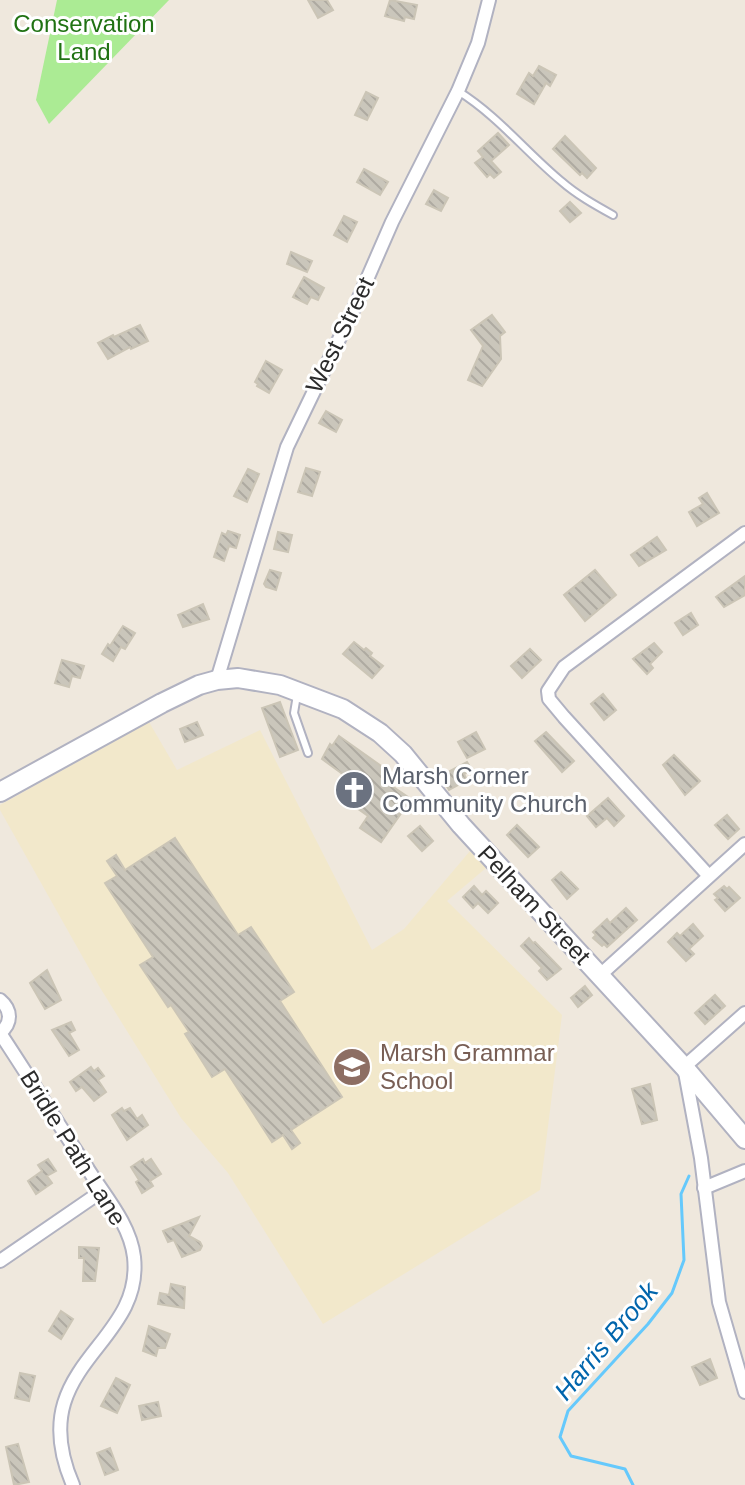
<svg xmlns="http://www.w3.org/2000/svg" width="745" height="1485" viewBox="0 0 745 1485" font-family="Arial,sans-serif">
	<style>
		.education { fill: #f2e8cb }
		.park { fill: #abeb94 }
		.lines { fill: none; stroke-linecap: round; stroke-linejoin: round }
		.stream { stroke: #65c9fc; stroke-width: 3 }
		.building { fill: url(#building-back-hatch); stroke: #cbc5b6; stroke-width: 2 }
		.lane-casing { stroke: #b1b2c1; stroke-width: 10 }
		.street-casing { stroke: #b1b2c1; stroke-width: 16 }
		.secondary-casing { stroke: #b1b2c1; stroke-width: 22 }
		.lane { stroke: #fff; stroke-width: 6 }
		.street { stroke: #fff; stroke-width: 12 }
		.secondary { stroke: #fff; stroke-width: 18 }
		.labels { text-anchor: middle; stroke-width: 6; stroke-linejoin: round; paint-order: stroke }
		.park-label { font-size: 24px; fill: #207213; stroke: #fff }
		.street-label { font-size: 24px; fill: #2c2c2c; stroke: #fff }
		.worship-label { font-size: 24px; fill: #5b616d; stroke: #fff; text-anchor: start }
		.education-label { font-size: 24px; fill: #785e54; stroke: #fff; text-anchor: start }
		.water-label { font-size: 26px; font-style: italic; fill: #0065ac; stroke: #fff }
	</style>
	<defs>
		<pattern id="building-back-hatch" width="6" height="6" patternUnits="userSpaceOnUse" patternTransform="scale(2)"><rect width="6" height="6" fill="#cac6bb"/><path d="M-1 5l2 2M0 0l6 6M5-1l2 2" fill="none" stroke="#aeaaa1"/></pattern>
	</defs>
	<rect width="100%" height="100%" fill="#efe8dd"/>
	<path class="education" d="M149,722L177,770L260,730L372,950L404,929L470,851L486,868L447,901L562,1015L540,1190L323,1324L228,1173L181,1118L99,986L0,810V805Z"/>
	<path class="park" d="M57,0H169L49,124L36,100Z"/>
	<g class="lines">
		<path class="stream" d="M633,1485L625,1469L571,1456L560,1437L568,1411L648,1324L672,1293L684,1260L681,1194L689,1176"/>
	</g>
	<g class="building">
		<path d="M308,0H327L333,10L318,18Z"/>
		<path d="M390,0L417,5L414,19L405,17L404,21L385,16Z"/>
		<path d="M539,66L556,75L550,86L546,83L534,104L517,94L529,73L533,76Z"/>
		<path d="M366,92L378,98L367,120L355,115Z"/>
		<path d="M498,133L509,145L491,161L501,172L494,178L490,174L487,177L475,163L483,157L478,151Z"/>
		<path d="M565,136L596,168L587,178L582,173L580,175L553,149Z"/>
		<path d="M364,169L388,182L380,195L357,182Z"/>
		<path d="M434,190L448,198L441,211L426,204Z"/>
		<path d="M570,202L581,213L570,222L560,211Z"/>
		<path d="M344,216L357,222L347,242L334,235Z"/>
		<path d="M291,252L312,261L307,272L287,264Z"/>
		<path d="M304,277L324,288L318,300L311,297L307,304L293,297Z"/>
		<path d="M492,315L505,332L500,336L501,359L482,386L468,380L483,346L471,330Z"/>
		<path d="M140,325L148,341L131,349L130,347L108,359L98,343L113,335L114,337Z"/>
		<path d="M266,361L282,370L269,393L257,386L258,384L255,382Z"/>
		<path d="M326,411L342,420L336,432L319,423Z"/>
		<path d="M306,468L320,472L312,496L298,492Z"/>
		<path d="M248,469L259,474L247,502L234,496Z"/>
		<path d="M707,493L719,513L697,526L689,512L703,504L699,498Z"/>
		<path d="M228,531L240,535L236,548L229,546L224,561L214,557L222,533L226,535Z"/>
		<path d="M278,532L292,535L288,552L274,549Z"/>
		<path d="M657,537L666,550L639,566L631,555Z"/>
		<path d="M270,570L281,573L276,590L266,587L264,584Z"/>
		<path d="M595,570L616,595L585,621L564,595Z"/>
		<path d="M745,576V595L724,607L716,597Z"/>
		<path d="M203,604L209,619L183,627L178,615Z"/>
		<path d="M691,613L698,625L683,635L675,623Z"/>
		<path d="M123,626L135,633L125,649L121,647L113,661L102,654L108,644L110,646Z"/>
		<path d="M354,642L364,650L366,648L372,653L370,656L383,666L372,678L343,654Z"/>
		<path d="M654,643L662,652L650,664L653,668L647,674L633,659Z"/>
		<path d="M530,649L541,660L522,678L511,666Z"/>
		<path d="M62,660L84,666L80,678L72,676L69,687L55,683Z"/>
		<path d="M603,694L616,710L604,720L591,704Z"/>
		<path d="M280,702L298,750L280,757L262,708Z"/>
		<path d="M197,722L203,735L185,742L180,729Z"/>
		<path d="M476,732L485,749L467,758L458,742Z"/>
		<path d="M546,732L574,761L562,772L535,741Z"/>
		<path d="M339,736L384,768L381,772L389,778L386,782L411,799L381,842L360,828L368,816L337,794L348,778L322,759L330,744L332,746Z"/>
		<path d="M674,755L700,781L685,795L663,765Z"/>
		<path d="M467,762L472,770L464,774L467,780L449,790L442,778L448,776L446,773Z"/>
		<path d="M608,798L624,816L614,826L607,818L596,827L587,816Z"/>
		<path d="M727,815L739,829L728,839L715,825Z"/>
		<path d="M517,825L539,847L528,857L507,835Z"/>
		<path d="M420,826L433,841L422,851L408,836Z"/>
		<path d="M175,838L238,935L251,927L294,992L280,1001L342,1097L291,1130L300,1143L292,1149L283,1135L272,1142L225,1069L212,1077L185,1034L189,1032L171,1005L168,1007L140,965L153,957L105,883L117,876L107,861L116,855L125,870Z"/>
		<path d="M561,872L578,889L567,899L552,880Z"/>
		<path d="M474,886L482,895L486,891L498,903L488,913L478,903L473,908L463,897Z"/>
		<path d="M724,886L727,889L729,887L740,898L725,911L715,900L718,898L714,894Z"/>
		<path d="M626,908L637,920L607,947L604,944L602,946L593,938L596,935L593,932L607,919L610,923Z"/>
		<path d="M693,924L703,936L689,949L694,954L686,961L668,942L677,933L680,936Z"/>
		<path d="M529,938L533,943L535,942L561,969L547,980L539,971L542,968L521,946Z"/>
		<path d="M47,970L61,1000L45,1009L30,983Z"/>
		<path d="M585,986L592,995L578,1007L571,998Z"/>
		<path d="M715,995L725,1006L705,1024L695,1013Z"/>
		<path d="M71,1022L75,1030L69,1033L79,1050L69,1056L52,1030Z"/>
		<path d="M91,1067L94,1071L98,1068L104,1076L98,1080L106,1092L94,1101L82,1087L76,1091L70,1082Z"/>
		<path d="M650,1084L657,1120L642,1124L632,1089Z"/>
		<path d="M122,1108L124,1111L130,1108L137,1119L142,1115L148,1125L127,1140L112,1115Z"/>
		<path d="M48,1159L56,1171L47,1176L52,1183L36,1194L28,1181L42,1171L38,1165Z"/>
		<path d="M143,1159L145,1163L151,1159L161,1174L150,1181L153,1186L142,1193L136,1182L139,1180L131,1167Z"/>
		<path d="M199,1217L189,1236L200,1242L202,1246L200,1250L182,1257L174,1240L168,1242L163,1231Z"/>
		<path d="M79,1247L99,1248L95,1281H83L84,1258H79Z"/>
		<path d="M171,1284L185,1287L184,1308L158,1304L160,1293L169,1295Z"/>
		<path d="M61,1311L73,1319L61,1339L49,1331Z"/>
		<path d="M149,1326L170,1334L165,1348H158L156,1356L143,1351Z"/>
		<path d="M710,1359L717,1378L700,1385L692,1367Z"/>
		<path d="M20,1373L35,1376L29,1401L15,1398Z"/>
		<path d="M116,1378L130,1385L117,1413L101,1406Z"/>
		<path d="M158,1402L161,1416L142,1420L139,1406Z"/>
		<path d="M18,1444L29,1482L14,1485L6,1447Z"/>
		<path d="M110,1448L118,1470L105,1475L97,1453Z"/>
	</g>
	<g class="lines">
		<defs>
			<g id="lane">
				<path d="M458,91C498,116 526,152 561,181C577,195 595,205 613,215"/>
				<path d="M297,695L294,713L308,753"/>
			</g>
			<g id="street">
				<path d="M217,680L287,447L358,300L392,222L458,91L478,43L489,0"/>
				<path d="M708,875L564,717L549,699L548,691L564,667L745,533"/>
				<path d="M599,976L745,844"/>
				<path d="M0,1000C12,1010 12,1023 0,1033"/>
				<path d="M745,1013L684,1067L701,1158L719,1302L745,1392"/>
				<path d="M0,1033C29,1077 57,1122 86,1166C103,1194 130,1223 134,1257C144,1347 21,1365 73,1485"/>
				<path d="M704,1188L745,1171"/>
				<path d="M0,1261L102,1191"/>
			</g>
			<path id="secondary" d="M0,792L162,703L199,685L217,680L238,678L280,685L343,709L380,733L403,754L461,825L684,1067L745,1139"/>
		</defs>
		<use href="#lane" class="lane-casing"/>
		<use href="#street" class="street-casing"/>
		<use href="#secondary" class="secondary-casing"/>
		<use href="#lane" class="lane"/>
		<use href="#street" class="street"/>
		<use href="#secondary" class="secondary"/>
	</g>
	<defs>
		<symbol id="church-disc" viewBox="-11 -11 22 22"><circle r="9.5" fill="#6b7280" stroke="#fff"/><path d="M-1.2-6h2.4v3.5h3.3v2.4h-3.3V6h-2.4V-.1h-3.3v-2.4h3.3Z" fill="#fff"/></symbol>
		<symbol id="school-disc" viewBox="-11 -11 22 22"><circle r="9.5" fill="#8d6e63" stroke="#fff"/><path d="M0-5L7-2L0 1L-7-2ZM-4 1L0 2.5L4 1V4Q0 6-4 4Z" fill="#fff"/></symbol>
	</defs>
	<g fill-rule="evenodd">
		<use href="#church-disc" x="332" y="768" width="44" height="44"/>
		<use href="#school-disc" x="330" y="1045" width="44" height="44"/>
	</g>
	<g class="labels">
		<g class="park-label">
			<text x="84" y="32">Conservation<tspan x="84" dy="28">Land</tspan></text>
		</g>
		<g class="street-label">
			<text transform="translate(340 335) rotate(-64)" y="8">West Street</text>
			<text transform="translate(534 905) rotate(47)" y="8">Pelham Street</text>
			<text transform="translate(73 1148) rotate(58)" y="8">Bridle Path Lane</text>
		</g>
		<g class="worship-label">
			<text x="382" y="784">Marsh Corner<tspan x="382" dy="28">Community Church</tspan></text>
		</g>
		<g class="education-label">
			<text x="380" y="1061">Marsh Grammar<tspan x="380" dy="28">School</tspan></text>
		</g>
		<g class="water-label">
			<text transform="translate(606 1341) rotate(-50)" y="9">Harris Brook</text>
		</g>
	</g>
</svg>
